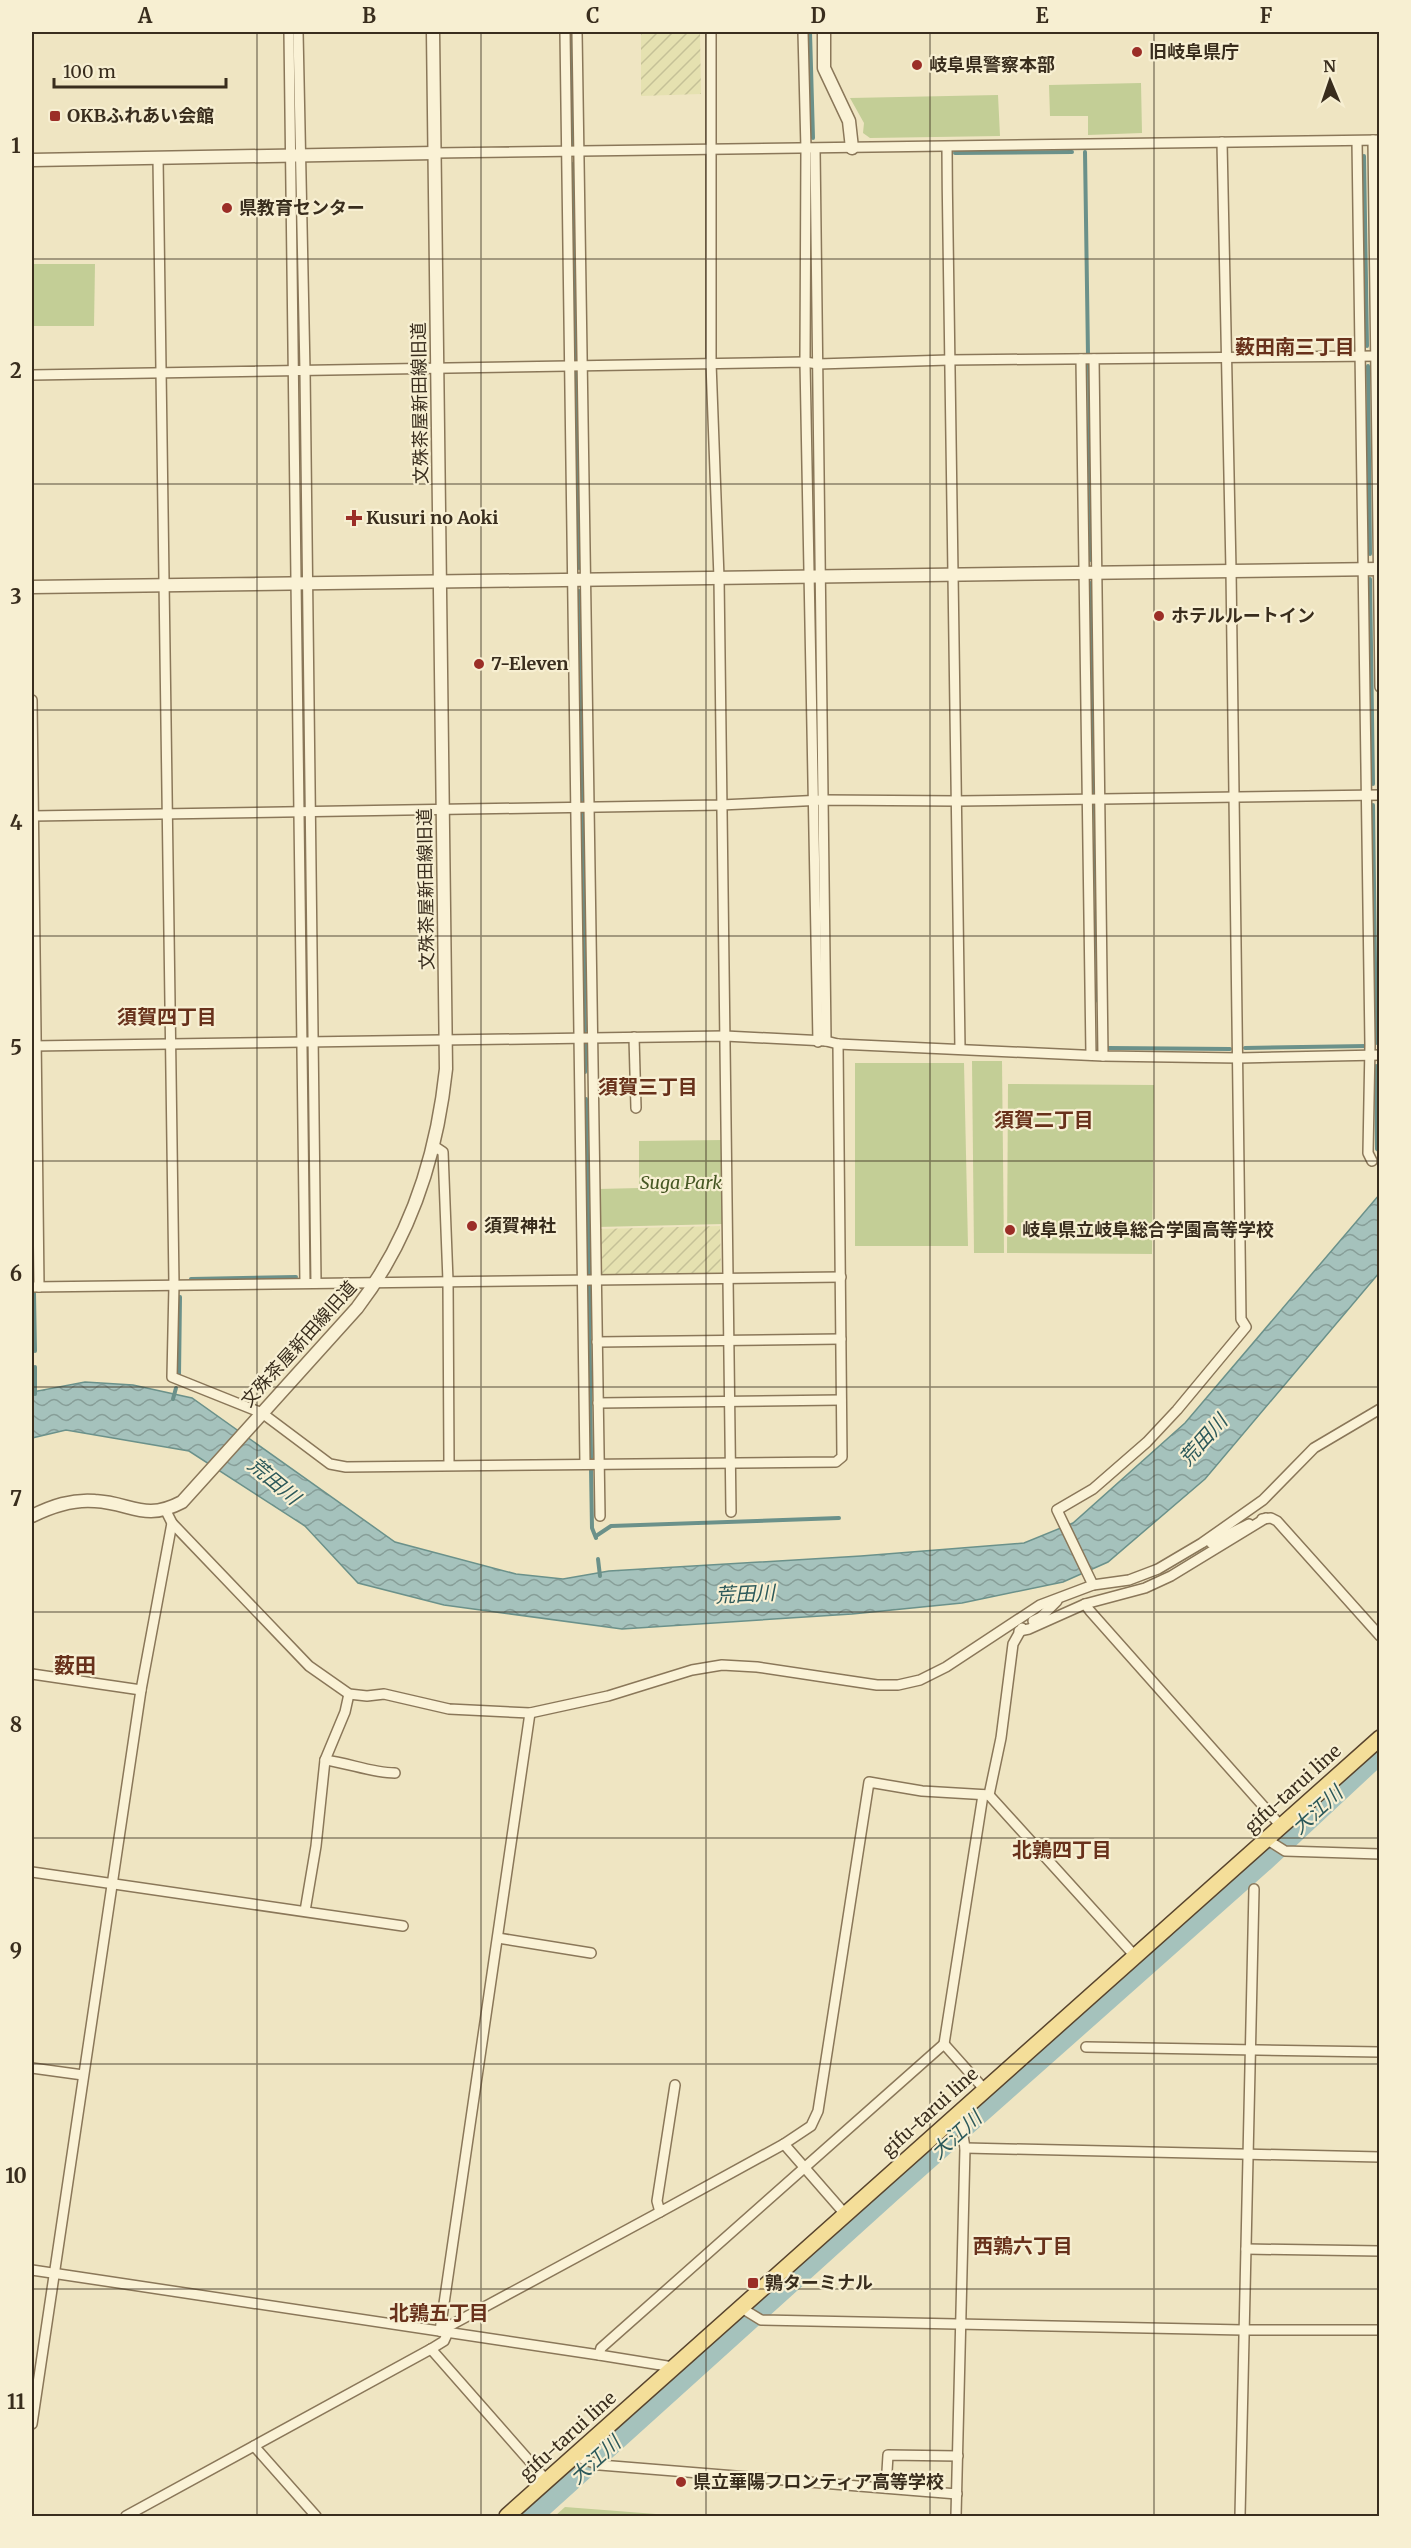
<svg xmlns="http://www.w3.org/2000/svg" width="1411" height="2548" viewBox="0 0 1411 2548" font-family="Merriweather,'Noto Sans JP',serif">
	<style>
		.farmland { fill: url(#farmland-furrows) }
		.green { fill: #c3ce96 }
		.water { fill: url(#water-waves); stroke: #6b918a; stroke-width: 1.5 }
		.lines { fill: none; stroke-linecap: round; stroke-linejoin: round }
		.stream { stroke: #6b918a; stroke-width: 4 }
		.river { stroke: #a5c2bc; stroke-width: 21 }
		.minor-casing { stroke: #8a7759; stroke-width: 12 }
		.tertiary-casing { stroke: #8a7759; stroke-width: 15 }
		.primary-casing { stroke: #58442d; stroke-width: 18 }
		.minor { stroke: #faf2d6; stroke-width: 9 }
		.tertiary { stroke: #faf2d6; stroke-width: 12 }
		.primary { stroke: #f4de99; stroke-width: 15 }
		.grid { fill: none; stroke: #392d1d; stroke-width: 1.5; stroke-opacity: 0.55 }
		.poi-dot { fill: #9b2e27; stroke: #f7efd2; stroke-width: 2 }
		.labels { text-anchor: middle; stroke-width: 4.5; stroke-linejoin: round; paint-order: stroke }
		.poi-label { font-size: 18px; font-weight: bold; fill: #392d1d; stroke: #f7efd2; text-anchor: start }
		.street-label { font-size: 18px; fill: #392d1d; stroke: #f7efd2 }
		.park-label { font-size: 18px; font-style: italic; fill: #465723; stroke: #f7efd2 }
		.neighbourhood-label { font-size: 20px; font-weight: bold; fill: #68311b; stroke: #f7efd2 }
		.water-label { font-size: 20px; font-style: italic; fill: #2c595a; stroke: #f7efd2 }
		.quarter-label { font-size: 21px; font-weight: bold; fill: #68311b; stroke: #f7efd2 }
		.neatline { fill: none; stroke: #392d1d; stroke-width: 2 }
		.grid-label { font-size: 20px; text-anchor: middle; font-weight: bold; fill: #392d1d }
	</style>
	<defs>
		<pattern id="farmland-furrows" width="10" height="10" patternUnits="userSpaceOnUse" patternTransform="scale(1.5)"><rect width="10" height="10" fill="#e5e1b0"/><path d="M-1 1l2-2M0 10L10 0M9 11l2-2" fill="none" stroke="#c5c197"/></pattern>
		<pattern id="water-waves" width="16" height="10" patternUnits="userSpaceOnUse" patternTransform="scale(1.5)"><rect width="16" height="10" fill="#a5c2bc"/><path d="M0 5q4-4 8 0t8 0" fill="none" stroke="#879e98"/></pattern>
	</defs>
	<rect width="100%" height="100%" fill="#efe5c2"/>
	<g class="farmland">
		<path d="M641,32H700L701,94L641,96Z"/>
		<path d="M720,1226L721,1273L600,1276L599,1229Z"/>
	</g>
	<g class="green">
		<path d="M1141,83L1142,133L1088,135V116H1050L1049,85Z"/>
		<path d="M998,95L1000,136L870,138L863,133L864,123L850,98Z"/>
		<path d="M32,264H95L94,326H32Z"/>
		<path d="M972,1061H1002L1004,1253H974Z"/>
		<path d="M855,1063H964L968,1246H855Z"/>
		<path d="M1008,1084L1154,1085L1152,1254L1007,1253Z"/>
		<path d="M724,1140L723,1224L597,1227L598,1189L639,1188V1141Z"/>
		<path d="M565,2507L682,2516H555Z"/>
	</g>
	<path class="water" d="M1379,1195V1273L1205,1479L1108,1562L1063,1582L962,1603L852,1614L622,1629L444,1605L358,1583L305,1526L189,1451L66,1430L32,1438V1392L85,1382L133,1385L192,1398L395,1542L516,1574L563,1579L609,1571L861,1556L1024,1543L1073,1523L1185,1423Z"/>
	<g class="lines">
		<g class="stream">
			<path d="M294,32L295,136"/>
			<path d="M571,32L573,145"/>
			<path d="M810,32L813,138"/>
			<path d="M1085,152L1088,355"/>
			<path d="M955,153L1072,152"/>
			<path d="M1364,156L1367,346"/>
			<path d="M573,164L575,362"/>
			<path d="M295,165L296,257"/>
			<path d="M1089,364L1091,560"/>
			<path d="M1368,366L1370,554"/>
			<path d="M575,372L579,568"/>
			<path d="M1370,579L1373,784"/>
			<path d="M1091,583L1095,794"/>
			<path d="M579,591L582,800"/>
			<path d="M301,595L304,802"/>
			<path d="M1095,804L1098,1001"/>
			<path d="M1373,805L1376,1043"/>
			<path d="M582,810L585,1031"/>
			<path d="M305,823L307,1030"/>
			<path d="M585,1044V1072"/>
			<path d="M1108,1048L1230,1049"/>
			<path d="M1245,1048L1367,1046"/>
			<path d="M307,1053L310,1264"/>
			<path d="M1376,1066L1377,1149L1380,1151"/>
			<path d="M586,1099L589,1274"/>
			<path d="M32,1137L34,1272"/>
			<path d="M191,1279L296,1277"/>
			<path d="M589,1285L591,1458"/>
			<path d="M34,1293L35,1351"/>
			<path d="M179,1375L180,1297"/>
			<path d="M35,1394V1367"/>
			<path d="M173,1399L176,1388"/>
			<path d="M591,1468L592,1528L596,1538"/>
			<path d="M596,1536L611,1526L839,1518"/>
			<path d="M598,1559L600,1576"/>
		</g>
		<path class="river" d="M532,2516L892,2191L1263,1862L1380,1753"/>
		<defs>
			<g id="minor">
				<path d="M289,32L305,1283"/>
				<path d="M298,32L305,371L316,1283"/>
				<path d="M565,32L585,1464"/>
				<path d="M577,32L600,1516"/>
				<path d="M711,32V363L719,578L731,1512"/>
				<path d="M803,32L806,149L805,362L818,1042"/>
				<path d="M1373,140L1380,687"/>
				<path d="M1357,141L1370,1045L1368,1153L1372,1161"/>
				<path d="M947,147C949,448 957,749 960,1049"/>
				<path d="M815,149L826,1041"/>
				<path d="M435,153L1380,140"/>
				<path d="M158,158L174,1285L172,1377L262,1413L330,1464L346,1467L836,1462L842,1457L838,1044"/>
				<path d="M1081,359L1091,1055"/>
				<path d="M1094,359L1103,1056"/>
				<path d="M32,375L805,362L818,364L949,360L1380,356"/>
				<path d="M32,700L39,1287"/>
				<path d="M32,816L721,805L823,800L958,801L1380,795"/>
				<path d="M634,1037L636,1108"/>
				<path d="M32,1046L725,1036L826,1041L838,1044L1103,1056L1239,1058L1380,1055"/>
				<path d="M434,1146L443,1152L448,1281L449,1465"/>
				<path d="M32,1287L841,1277"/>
				<path d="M597,1342L841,1339"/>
				<path d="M598,1403L841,1400"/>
				<path d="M166,1511L172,1523L309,1666L349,1694L367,1696L384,1694L449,1709L530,1713L608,1696L692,1670L722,1665L757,1667L877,1685H898L920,1680L946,1667L1040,1605L1093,1585L1129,1580L1158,1569L1202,1543L1263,1500L1314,1448L1380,1409"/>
				<path d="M1262,1519L1271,1518L1277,1521L1380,1636"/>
				<path d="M1211,1543L1249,1524"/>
				<path d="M1093,1585L1057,1510L1093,1489L1147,1442L1177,1410L1246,1327L1241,1319L1231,570L1222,142"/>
				<path d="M1085,1604L1090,1611L1281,1826"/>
				<path d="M1033,1621L1041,1617L1057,1601"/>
				<path d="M1019,1631L1029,1629L1085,1604L1145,1588L1171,1576L1266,1518"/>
				<path d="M32,1674L141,1690"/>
				<path d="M325,1760C349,1763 372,1773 395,1773"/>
				<path d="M989,1795L1001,1738L1013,1644L1022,1628"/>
				<path d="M989,1795L1134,1955"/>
				<path d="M1266,1839L1285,1851L1380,1854"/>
				<path d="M32,1872L403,1926"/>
				<path d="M305,1911L316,1846L325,1760L345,1712L349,1694"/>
				<path d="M498,1938L591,1953"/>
				<path d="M944,2044L983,1795"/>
				<path d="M1086,2047L1380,2052"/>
				<path d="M32,2068L83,2075"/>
				<path d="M675,2085L657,2201L660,2212L784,2144"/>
				<path d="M956,2116L961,2123L965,2148L956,2516"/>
				<path d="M965,2148L1380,2157"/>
				<path d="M845,2214L784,2144L811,2126L818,2111L869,1782L922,1791L989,1795"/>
				<path d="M1246,2249L1380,2251"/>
				<path d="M32,2270L599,2355L667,2366L672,2369"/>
				<path d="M743,2306L748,2312L761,2320L1243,2330H1380"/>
				<path d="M440,2331L530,1713"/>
				<path d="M440,2331L660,2212"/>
				<path d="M431,2349L547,2481"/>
				<path d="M599,2355L601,2348L944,2044L985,2090"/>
				<path d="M32,2424L141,1690L172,1523"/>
				<path d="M254,2446L316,2516"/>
				<path d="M577,2453L583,2459L600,2465L957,2494"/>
				<path d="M886,2488L888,2455L958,2456"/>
				<path d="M126,2516L431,2349L444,2341L448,2332"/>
				<path d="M1240,2516L1254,1889"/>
			</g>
			<g id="tertiary">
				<path d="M824,32V68L849,121L852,148"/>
				<path d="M32,160L435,153"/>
				<path d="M32,587L1380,569"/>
				<path d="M32,1516C52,1506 72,1499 95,1501C132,1503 144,1522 182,1502L357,1308C410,1239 437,1155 446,1069L433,32"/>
			</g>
			<path id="primary" d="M507,2516L1380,1738"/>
		</defs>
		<use href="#minor" class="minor-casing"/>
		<use href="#tertiary" class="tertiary-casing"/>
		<use href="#primary" class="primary-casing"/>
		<use href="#minor" class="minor"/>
		<use href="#tertiary" class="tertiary"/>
		<use href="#primary" class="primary"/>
	</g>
	<path class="grid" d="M257,32V2516M481,32V2516M706,32V2516M930,32V2516M1154,32V2516M32,259H1380M32,484H1380M32,710H1380M32,936H1380M32,1161H1380M32,1387H1380M32,1612H1380M32,1838H1380M32,2064H1380M32,2289H1380"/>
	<g class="poi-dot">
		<circle cx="1137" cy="52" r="6"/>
		<circle cx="917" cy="65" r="6"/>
		<rect x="49" y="110" width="12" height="12" rx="3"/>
		<circle cx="227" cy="208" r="6"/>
		<path d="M351 509h6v6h6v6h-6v6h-6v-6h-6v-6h6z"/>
		<circle cx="1159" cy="616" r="6"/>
		<circle cx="479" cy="664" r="6"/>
		<circle cx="472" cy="1226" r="6"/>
		<circle cx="1010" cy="1230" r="6"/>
		<rect x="747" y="2277" width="12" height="12" rx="3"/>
		<circle cx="681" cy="2482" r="6"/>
	</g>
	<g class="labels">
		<g class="poi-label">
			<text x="1149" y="58">旧岐阜県庁</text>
			<text x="929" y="71">岐阜県警察本部</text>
			<text x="67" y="122">OKBふれあい会館</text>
			<text x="239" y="214">県教育センター</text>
			<text x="366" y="524">Kusuri no Aoki</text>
			<text x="1171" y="622">ホテルルートイン</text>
			<text x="491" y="670">7-Eleven</text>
			<text x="484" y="1232">須賀神社</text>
			<text x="1022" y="1236">岐阜県立岐阜総合学園高等学校</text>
			<text x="765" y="2289">鶉ターミナル</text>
			<text x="693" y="2488">県立華陽フロンティア高等学校</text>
		</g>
		<g class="street-label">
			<text transform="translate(420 403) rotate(-91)" y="6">文殊茶屋新田線旧道</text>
			<text transform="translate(426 889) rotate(-91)" y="6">文殊茶屋新田線旧道</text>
			<text transform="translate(299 1344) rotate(-48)" y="6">文殊茶屋新田線旧道</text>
			<text transform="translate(1293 1789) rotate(-42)" y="6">gifu-tarui line</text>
			<text transform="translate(930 2112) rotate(-42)" y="6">gifu-tarui line</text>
			<text transform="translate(568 2436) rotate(-42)" y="6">gifu-tarui line</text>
		</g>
		<g class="park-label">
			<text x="681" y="1189">Suga Park</text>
		</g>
		<g class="neighbourhood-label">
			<text x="1295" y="354">薮田南三丁目</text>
			<text x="167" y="1024">須賀四丁目</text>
			<text x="648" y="1094">須賀三丁目</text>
			<text x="1044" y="1127">須賀二丁目</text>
			<text x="1062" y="1857">北鶉四丁目</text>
			<text x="1023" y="2253">西鶉六丁目</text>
			<text x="439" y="2320">北鶉五丁目</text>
		</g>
		<g class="water-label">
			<text transform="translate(1203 1440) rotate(-48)" y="7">荒田川</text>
			<text transform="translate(274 1481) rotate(40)" y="7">荒田川</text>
			<text transform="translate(745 1594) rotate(-3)" y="7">荒田川</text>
			<text transform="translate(1317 1810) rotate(-42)" y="7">大江川</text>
			<text transform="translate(956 2135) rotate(-42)" y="7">大江川</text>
			<text transform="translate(595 2460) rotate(-42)" y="7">大江川</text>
		</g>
		<g class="quarter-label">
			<text x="75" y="1673">薮田</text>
		</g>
	</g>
	<rect width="1411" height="2548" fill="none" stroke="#f7efd2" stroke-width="66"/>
	<g transform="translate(1330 81) rotate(358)" stroke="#f7efd2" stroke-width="4.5" paint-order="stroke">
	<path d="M0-4.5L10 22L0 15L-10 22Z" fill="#392d1d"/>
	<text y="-9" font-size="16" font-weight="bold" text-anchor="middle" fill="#392d1d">N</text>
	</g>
	<path d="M54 78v9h172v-9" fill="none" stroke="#392d1d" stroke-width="3"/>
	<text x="63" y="78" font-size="18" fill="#392d1d" stroke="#f7efd2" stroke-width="4.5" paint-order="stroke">100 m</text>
	<rect x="33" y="33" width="1345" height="2482" class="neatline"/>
	<g class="grid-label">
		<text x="145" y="23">A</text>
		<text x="369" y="23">B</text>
		<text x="593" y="23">C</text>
		<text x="818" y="23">D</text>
		<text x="1042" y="23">E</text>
		<text x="1266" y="23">F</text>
		<text x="16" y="153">1</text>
		<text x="16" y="378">2</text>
		<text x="16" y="604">3</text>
		<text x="16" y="830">4</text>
		<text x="16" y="1055">5</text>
		<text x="16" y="1281">6</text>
		<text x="16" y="1506">7</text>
		<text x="16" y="1732">8</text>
		<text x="16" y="1958">9</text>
		<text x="16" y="2183">10</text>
		<text x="16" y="2409">11</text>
	</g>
</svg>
